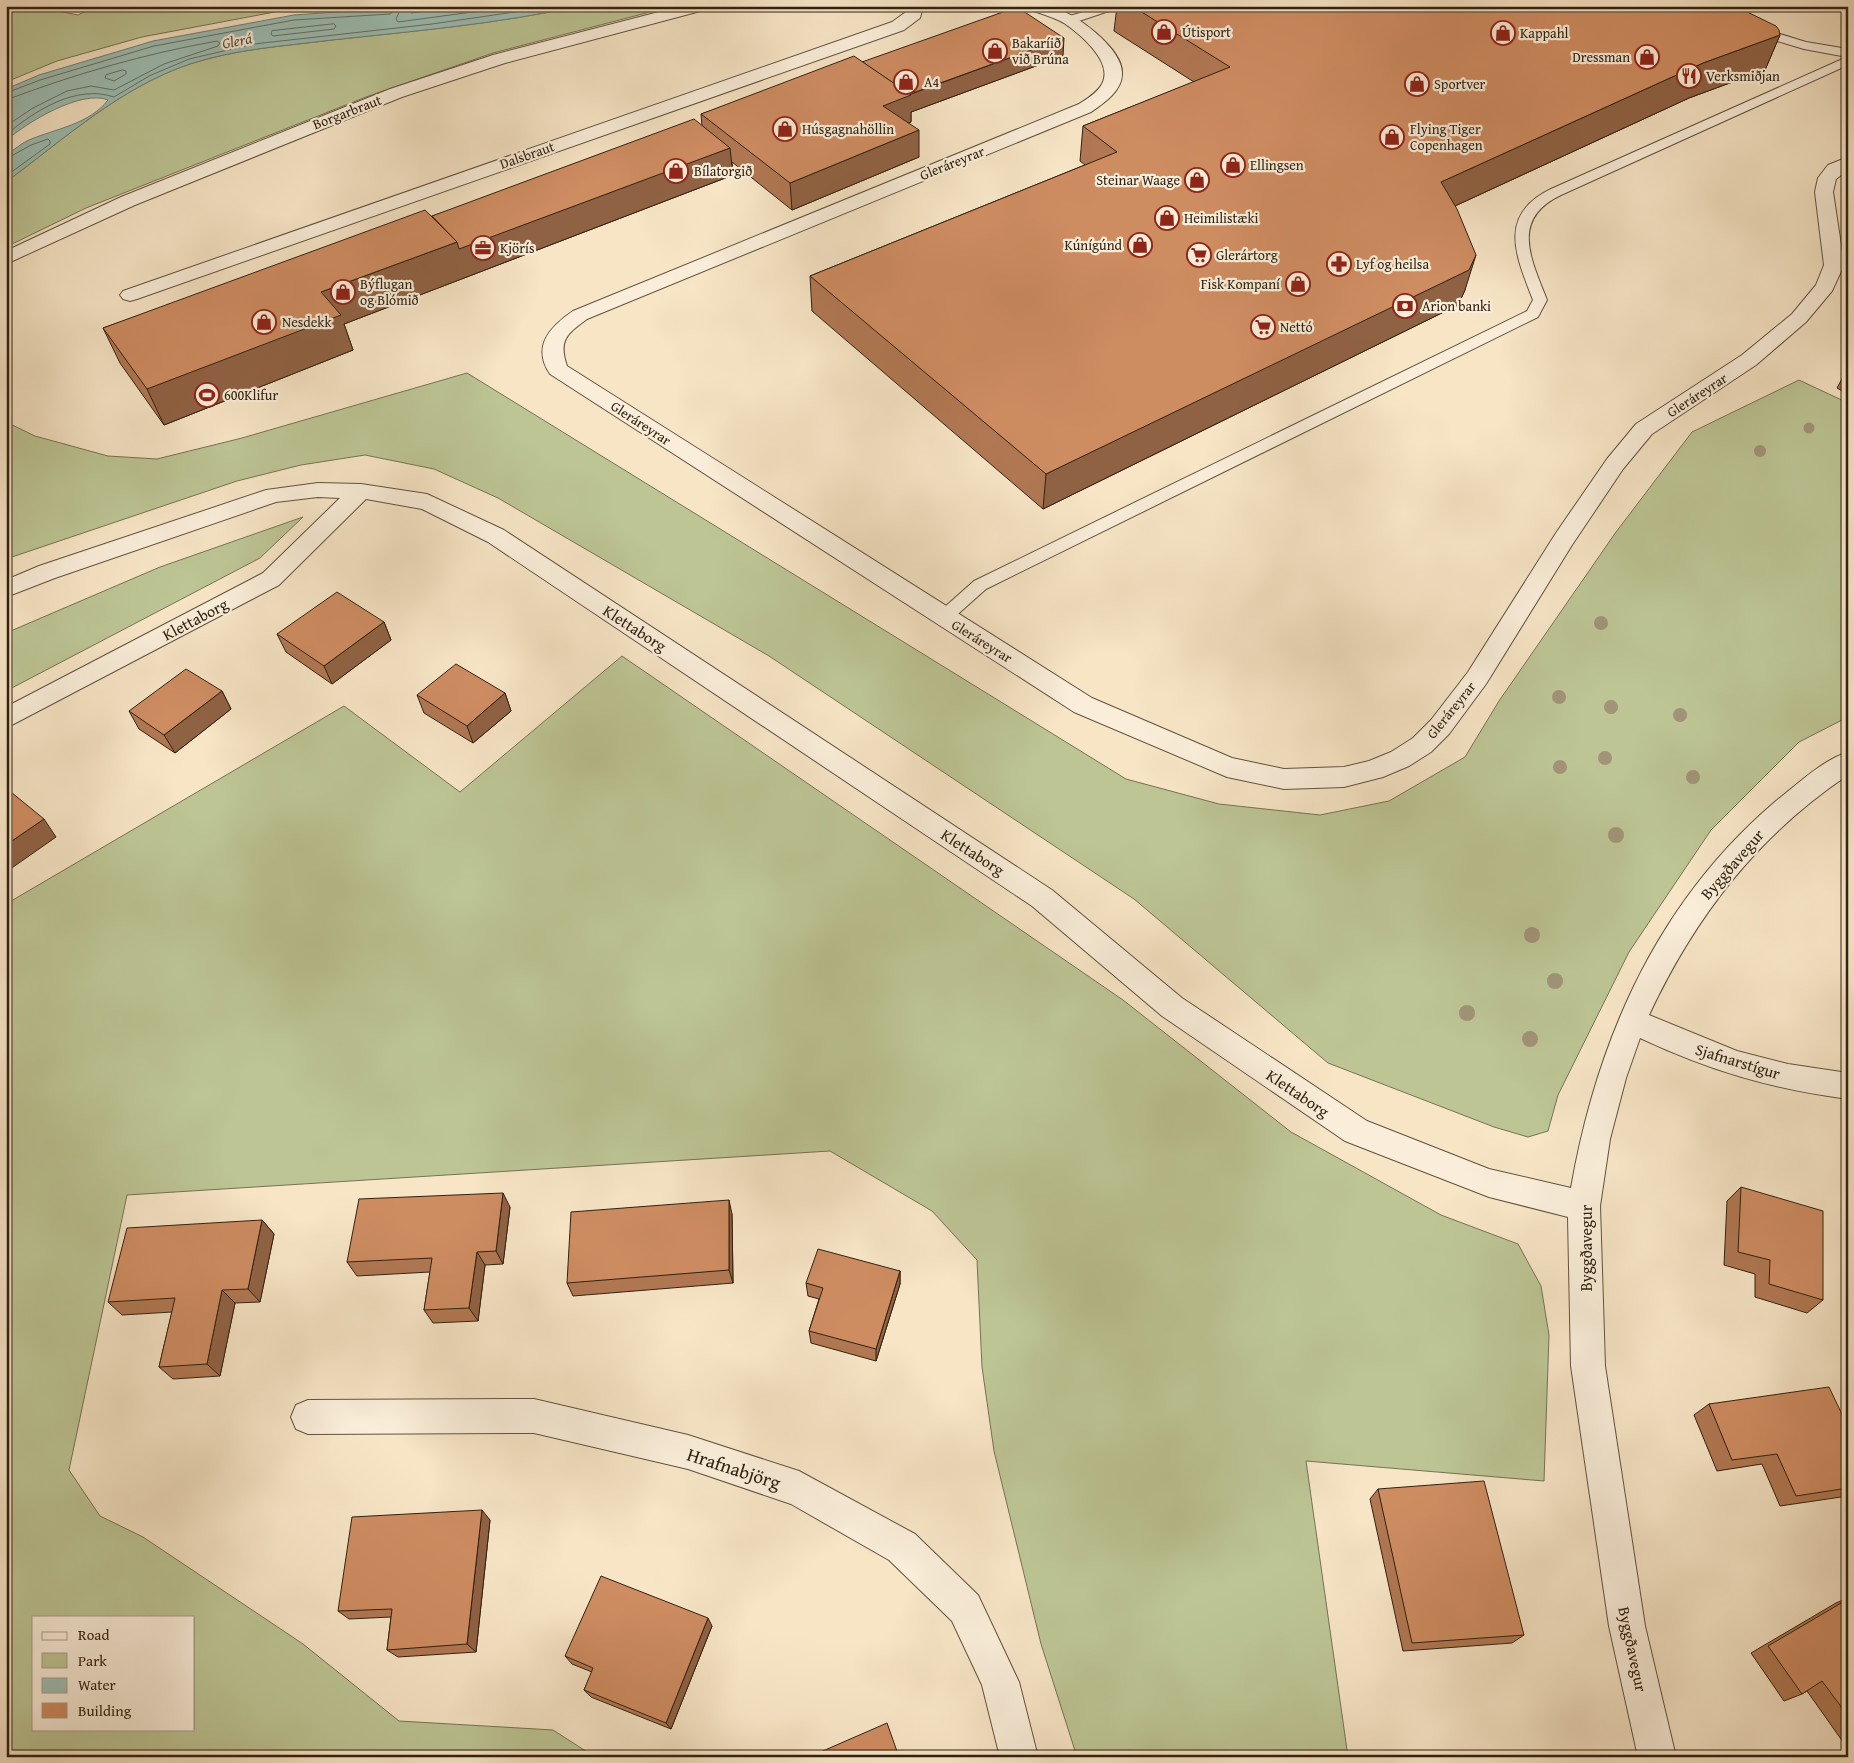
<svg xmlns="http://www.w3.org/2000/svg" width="1854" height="1763" viewBox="0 0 1854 1763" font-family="'Gentium Book Plus',serif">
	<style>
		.green { fill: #bdc595; stroke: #767352; fill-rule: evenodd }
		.water { fill: #9dbfb6; stroke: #718074 }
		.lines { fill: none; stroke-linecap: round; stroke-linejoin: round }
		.shore { stroke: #667063; stroke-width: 1 }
		.service-casing { stroke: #62523e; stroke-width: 2 }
		.minor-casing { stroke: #62523e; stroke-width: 2 }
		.tertiary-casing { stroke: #62523e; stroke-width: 2 }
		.service { fill: #faeeda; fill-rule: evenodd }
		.minor { fill: #faeeda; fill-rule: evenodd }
		.tertiary { fill: #faeeda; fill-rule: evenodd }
		.tree { fill: #a19478 }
		.wall { fill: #b17853; stroke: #302110 }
		.shaded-wall { fill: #906244; stroke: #302110 }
		.building { fill: #ce8c61; stroke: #302110 }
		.labels { text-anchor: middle; stroke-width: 4.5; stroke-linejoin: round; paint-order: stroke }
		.far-poi-label { font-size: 14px; fill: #302110; stroke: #faeeda; text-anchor: start }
		.far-street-label { font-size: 14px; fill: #302110; stroke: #faeeda }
		.far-water-label { font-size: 15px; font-style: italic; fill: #515042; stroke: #faeeda }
		.street-label { font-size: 16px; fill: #302110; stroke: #faeeda }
		.near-street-label { font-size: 19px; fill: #302110; stroke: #faeeda }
	</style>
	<rect width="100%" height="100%" fill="#f7e5c6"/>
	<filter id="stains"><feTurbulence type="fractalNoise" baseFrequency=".004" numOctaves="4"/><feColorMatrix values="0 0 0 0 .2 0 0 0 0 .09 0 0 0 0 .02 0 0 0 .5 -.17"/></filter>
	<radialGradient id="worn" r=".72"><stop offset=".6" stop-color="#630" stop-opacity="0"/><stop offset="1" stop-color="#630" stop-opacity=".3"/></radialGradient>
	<g class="green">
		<path d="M6,6H33L78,15L96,6H419L359,11L296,8L142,37L57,61L6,82Z"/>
		<path d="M579,6H673L493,53L366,97L86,208L6,247V182C64,139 121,87 190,64C235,49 285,46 332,40C414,31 498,24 579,6Z"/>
		<path d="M467,373L1126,779L1219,804L1320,815L1389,801L1465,757L1499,701L1616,532L1692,432L1799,380L1848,403V717L1799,742L1711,830L1629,952L1558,1095L1548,1131L1528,1137L1494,1127L1328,1063L1134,899L769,656L498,498L434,469L365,455L301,465L237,481L6,559V422L35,436L108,456L157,459L242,438Z"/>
		<path d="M303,517L260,558L6,691V633L160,567Z"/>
		<path d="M622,656L1123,1000L1291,1132L1441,1215L1518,1244L1541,1286L1549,1335L1544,1481L1306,1461L1348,1757H1077L1041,1644L994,1451L982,1367L977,1260L932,1211L830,1151L127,1195L69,1470L100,1516L143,1537L303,1644L399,1721L553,1730L595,1757H6V904L344,706L460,792ZM34,1617H194V1729H34Z"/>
	</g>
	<path class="water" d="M419,6H579C498,24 414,31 332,40C285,46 235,49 190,64C121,87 64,139 6,182V154C14,151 21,143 29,140C55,129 90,124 108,100C82,89 25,123 6,141V89L39,75L153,41L294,15Z"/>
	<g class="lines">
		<g class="shore">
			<path d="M402,6L396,19L398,22L517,6"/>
			<path d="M409,6L411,13L462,6"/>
			<path d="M334,24L336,26L334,29L273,36L271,34L272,31Z"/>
			<path d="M123,70L126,71V74L114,81L105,78L106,75Z"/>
			<path d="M6,93L40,80L154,46L294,20L390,14L394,11L395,6"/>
			<path d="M6,100C75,74 144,54 217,41L220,43L218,46L164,64L114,90L91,86L67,91L33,108L6,126"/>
			<path d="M6,135C34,111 76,84 114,97L149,76L189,59L254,44L432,24L556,6"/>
			<path d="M6,159L31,145L48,139L50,141V144L6,176"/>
		</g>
		<defs>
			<g id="service">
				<path d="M1104,6H1124L1070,24L1064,20L1066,17Z"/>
				<path d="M1754,26L1806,42L1848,49V65L1561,195C1510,219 1531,259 1547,300L1538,317L986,589L950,621L944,623L938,621L935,617L938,613L974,581L1527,311L1533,300C1516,256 1497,215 1551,189L1847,57L1804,49L1750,33L1748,30Z"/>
			</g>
			<g id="minor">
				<path d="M907,6H923L920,18L904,30L137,299L130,301L123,299L120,295L123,291L892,22L906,12Z"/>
				<path d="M1025,6C1034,6 1044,5 1052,7C1074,12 1124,49 1122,74C1122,91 1104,103 1091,112L587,319C567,334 558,340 567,366L1092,698L1232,758L1284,769L1344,767L1369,761L1391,752L1413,738L1431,720L1468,672L1556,533L1607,459L1636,424L1742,355L1792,314L1816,285L1824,265L1815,192L1818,178L1828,165L1848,157V170L1836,179L1833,192L1844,265L1832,291L1806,322L1756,365L1652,434L1623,469L1572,545L1486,684L1449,734L1431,752L1409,766L1383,777L1344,787L1284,789L1227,777L1074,712L550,374C531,346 551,326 573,311L1079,104C1087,99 1097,93 1102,84C1114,62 1080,34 1064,23C1053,17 1039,13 1027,9Z"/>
				<path d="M318,483L361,484L427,494L504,530L1052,890L1182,998L1367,1121L1489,1169L1571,1188C1597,1039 1658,901 1776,801C1798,784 1821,761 1848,752V775C1757,836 1695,917 1649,1015L1737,1051L1788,1064L1848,1073V1099C1771,1089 1711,1071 1640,1038L1626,1078L1610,1139L1600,1206L1605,1366L1645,1626L1676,1757H1638L1609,1626L1571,1366L1568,1217L1489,1197L1345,1141L1162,1016L1032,906L488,542L422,509L366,499L279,585L6,728V707L263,573L340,498L318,497L276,502L55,578L6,597V580L39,566L266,490Z"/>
				<path d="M534,1399L688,1435L799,1471L915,1534L978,1595L1019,1682L1038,1757H1000L982,1685L952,1621L889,1560L791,1504L688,1469L534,1433L308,1434L296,1429L291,1417L296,1405L308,1400Z"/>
			</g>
			<path id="tertiary" d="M682,6H710L708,9L505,63L402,97L135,205L6,264V251L121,197L390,89L493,55Z"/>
		</defs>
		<use href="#service" class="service-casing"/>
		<use href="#minor" class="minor-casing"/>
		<use href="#tertiary" class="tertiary-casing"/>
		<use href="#service" class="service"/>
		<use href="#minor" class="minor"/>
		<use href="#tertiary" class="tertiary"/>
	</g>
	<g class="tree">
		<circle cx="1809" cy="428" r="5.5"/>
		<circle cx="1760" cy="451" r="6"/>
		<circle cx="1601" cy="623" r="7"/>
		<circle cx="1559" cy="697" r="7"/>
		<circle cx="1611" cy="707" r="7"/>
		<circle cx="1680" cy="715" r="7"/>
		<circle cx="1605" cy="758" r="7"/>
		<circle cx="1560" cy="767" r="7"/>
		<circle cx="1693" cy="777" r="7"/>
		<circle cx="1616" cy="835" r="8"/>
		<circle cx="1532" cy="935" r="8"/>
		<circle cx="1555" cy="981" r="8"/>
		<circle cx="1467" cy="1013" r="8"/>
		<circle cx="1530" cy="1039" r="8"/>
	</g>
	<g class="wall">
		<path d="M1117,6H1735L1780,35L1765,70L1689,98L1455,206L1465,290L1458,305L1043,509L812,311L810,276L1085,165L1080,161L1083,126L1194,82L1114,31Z"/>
		<path d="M1063,56L911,112V122L908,123L919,157L792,210L732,162L733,175L344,324L353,350L164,425L120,363L103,328L432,216L702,126L701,114L862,62Z"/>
		<path d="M1848,363V394L1837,388L1844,375L1842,374Z"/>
		<path d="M384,622L391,640L332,684L286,652L277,634Z"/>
		<path d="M222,691L231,709L175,753L139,729L129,711Z"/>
		<path d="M505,693L511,711L473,743L424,713L417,695Z"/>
		<path d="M1741,1187L1823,1300L1807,1313L1755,1297V1274L1724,1265L1727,1201Z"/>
		<path d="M510,1207L503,1264L485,1265L478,1321L433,1323L424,1310L430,1272L357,1276L347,1262Z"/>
		<path d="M732,1214L733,1283L573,1296L567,1283Z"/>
		<path d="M262,1220L274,1234L260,1302L235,1303L220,1376L173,1379L159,1367L172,1312L122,1315L108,1302Z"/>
		<path d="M900,1271V1284L876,1361L811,1343L809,1331L819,1299L808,1296L806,1283Z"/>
		<path d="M1709,1404L1848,1427V1496L1780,1506L1762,1464L1717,1471L1694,1415Z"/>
		<path d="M1378,1489L1524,1635L1512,1643L1403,1651L1370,1499Z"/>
		<path d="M490,1520L476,1652L398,1657L387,1650L391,1617L349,1619L338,1611Z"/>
		<path d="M1848,1598V1749L1807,1691L1802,1694L1784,1701L1751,1653L1836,1603Z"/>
		<path d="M712,1626L671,1729L591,1697L584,1690L592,1672L572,1664L565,1656Z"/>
	</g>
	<g class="shaded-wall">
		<path d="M1780,35L1765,70L1689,98L1431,217L1441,182L1703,63Z"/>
		<path d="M1064,38L1063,56L911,112V122L884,133L883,106L900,98Z"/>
		<path d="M919,130V157L792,210L790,183Z"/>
		<path d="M730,148L733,175L344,324L353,350L164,425L147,389L321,292L457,242Z"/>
		<path d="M1476,255L1465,290L1458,305L1043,509L1046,474Z"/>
		<path d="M384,622L391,640L332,684L324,666Z"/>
		<path d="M222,691L231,709L175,753L164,735Z"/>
		<path d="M505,693L511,711L473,743L467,726Z"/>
		<path d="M44,819L56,837L6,872V845Z"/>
		<path d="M503,1193L510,1207L503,1264L496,1251Z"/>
		<path d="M729,1200L732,1214L733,1283L729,1270Z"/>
		<path d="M262,1220L274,1234L260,1302L248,1289Z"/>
		<path d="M477,1252L485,1265L478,1321L469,1308Z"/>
		<path d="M900,1271V1284L876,1361V1349Z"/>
		<path d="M222,1290L235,1303L220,1376L207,1364Z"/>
		<path d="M482,1510L490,1520L476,1652L467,1644Z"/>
		<path d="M708,1618L712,1626L671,1729L666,1723Z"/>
	</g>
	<g class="building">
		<path d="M1132,6H1735L1776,26L1779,30L1780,35L1703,63L1441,182L1457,209L1476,255L1469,270L1046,474L810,276L1117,152L1083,126L1230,67Z"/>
		<path d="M1017,7L1064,38L910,94L862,62Z"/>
		<path d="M854,56L911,95L883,106L919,130L790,183L701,114Z"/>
		<path d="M694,119L730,148L459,249L457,242L432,216Z"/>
		<path d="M425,210L457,242L321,292L341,315L147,389L103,328Z"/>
		<path d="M337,592L384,622L324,666L277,634Z"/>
		<path d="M456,664L505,693L467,726L417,695Z"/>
		<path d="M186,669L222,691L164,735L129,711Z"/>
		<path d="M6,788L44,819L6,845Z"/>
		<path d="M1741,1187L1823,1211V1300L1769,1284L1770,1260L1738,1252Z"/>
		<path d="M503,1193L496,1251L477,1252L469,1308L424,1310L432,1258L347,1262L359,1199Z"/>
		<path d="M729,1200V1270L567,1283L571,1212Z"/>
		<path d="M262,1220L248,1289L222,1290L207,1364L159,1367L175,1298L108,1302L127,1228Z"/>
		<path d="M818,1249L900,1271L876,1349L809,1331L823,1288L806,1283Z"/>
		<path d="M1829,1387L1848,1427V1488L1796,1496L1777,1454L1732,1460L1709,1404Z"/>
		<path d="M1484,1481L1524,1635L1412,1643L1378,1489Z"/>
		<path d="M482,1510L467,1644L387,1650L392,1609L338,1611L352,1517Z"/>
		<path d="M601,1576L708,1618L666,1723L584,1690L593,1668L565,1656Z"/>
		<path d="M1848,1599V1716L1822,1681L1802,1694L1768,1646Z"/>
		<path d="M887,1723L899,1757H809Z"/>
	</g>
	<defs>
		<symbol id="shop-ring" viewBox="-11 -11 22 22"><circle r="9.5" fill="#faeeda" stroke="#8f2418" stroke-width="1.5"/><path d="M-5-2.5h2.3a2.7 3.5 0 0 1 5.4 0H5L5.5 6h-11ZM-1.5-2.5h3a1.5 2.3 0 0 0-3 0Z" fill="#8f2418"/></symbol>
		<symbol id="restaurant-ring" viewBox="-11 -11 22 22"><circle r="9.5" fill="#faeeda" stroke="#8f2418" stroke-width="1.5"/><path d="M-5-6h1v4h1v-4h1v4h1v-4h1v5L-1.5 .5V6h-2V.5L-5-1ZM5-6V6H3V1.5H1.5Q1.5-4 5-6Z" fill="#8f2418"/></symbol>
		<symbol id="office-ring" viewBox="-11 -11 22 22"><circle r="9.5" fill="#faeeda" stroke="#8f2418" stroke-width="1.5"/><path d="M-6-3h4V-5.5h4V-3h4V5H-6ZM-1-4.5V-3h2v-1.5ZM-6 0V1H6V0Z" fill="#8f2418"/></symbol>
		<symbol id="supermarket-ring" viewBox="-11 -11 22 22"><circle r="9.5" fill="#faeeda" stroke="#8f2418" stroke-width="1.5"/><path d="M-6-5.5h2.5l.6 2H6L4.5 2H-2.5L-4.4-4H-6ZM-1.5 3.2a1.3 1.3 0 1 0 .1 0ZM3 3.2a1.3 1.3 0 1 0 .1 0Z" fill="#8f2418"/></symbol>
		<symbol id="pharmacy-ring" viewBox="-11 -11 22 22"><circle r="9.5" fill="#faeeda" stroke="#8f2418" stroke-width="1.5"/><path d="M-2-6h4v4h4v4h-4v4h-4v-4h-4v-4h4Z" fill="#8f2418"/></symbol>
		<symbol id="bank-ring" viewBox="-11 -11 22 22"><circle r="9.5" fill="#faeeda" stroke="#8f2418" stroke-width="1.5"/><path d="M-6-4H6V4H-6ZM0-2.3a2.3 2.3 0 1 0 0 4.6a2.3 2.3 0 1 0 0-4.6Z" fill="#8f2418"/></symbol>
		<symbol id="stadium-ring" viewBox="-11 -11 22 22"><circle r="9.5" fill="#faeeda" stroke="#8f2418" stroke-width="1.5"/><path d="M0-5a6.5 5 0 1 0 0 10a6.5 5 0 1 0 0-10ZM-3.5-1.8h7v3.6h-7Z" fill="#8f2418"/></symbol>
	</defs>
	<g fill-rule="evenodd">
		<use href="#shop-ring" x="1150" y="18" width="28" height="28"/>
		<use href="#shop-ring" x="1489" y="19" width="28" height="28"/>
		<use href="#shop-ring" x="981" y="37" width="28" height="28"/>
		<use href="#shop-ring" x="1633" y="43" width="28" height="28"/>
		<use href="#restaurant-ring" x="1675" y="62" width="28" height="28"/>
		<use href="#shop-ring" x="892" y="68" width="28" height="28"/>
		<use href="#shop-ring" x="1403" y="70" width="28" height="28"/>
		<use href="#shop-ring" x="771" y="115" width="28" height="28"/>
		<use href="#shop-ring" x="1378" y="123" width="28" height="28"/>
		<use href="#shop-ring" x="1219" y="151" width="28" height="28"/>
		<use href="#shop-ring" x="662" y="157" width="28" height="28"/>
		<use href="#shop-ring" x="1183" y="166" width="28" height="28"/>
		<use href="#shop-ring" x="1153" y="204" width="28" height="28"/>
		<use href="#shop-ring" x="1126" y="231" width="28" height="28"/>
		<use href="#office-ring" x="469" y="234" width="28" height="28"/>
		<use href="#supermarket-ring" x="1185" y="241" width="28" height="28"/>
		<use href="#pharmacy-ring" x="1325" y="250" width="28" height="28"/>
		<use href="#shop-ring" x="1284" y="270" width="28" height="28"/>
		<use href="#shop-ring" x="329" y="278" width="28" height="28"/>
		<use href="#bank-ring" x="1391" y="292" width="28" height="28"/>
		<use href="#shop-ring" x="250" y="308" width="28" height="28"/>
		<use href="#supermarket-ring" x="1249" y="313" width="28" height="28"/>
		<use href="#stadium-ring" x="193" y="381" width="28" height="28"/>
	</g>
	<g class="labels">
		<g class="far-poi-label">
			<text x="1182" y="37">Útisport</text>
			<text x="1520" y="38">Kappahl</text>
			<text x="1012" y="48">Bakaríið<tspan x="1012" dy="16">við Brúna</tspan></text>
			<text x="1630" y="62" text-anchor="end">Dressman</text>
			<text x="1706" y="81">Verksmiðjan</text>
			<text x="924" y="87">A4</text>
			<text x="1434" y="89">Sportver</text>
			<text x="802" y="134">Húsgagnahöllin</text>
			<text x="1410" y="134">Flying Tiger<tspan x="1410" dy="16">Copenhagen</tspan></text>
			<text x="1250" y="170">Ellingsen</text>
			<text x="694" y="176">Bílatorgið</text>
			<text x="1180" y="185" text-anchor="end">Steinar Waage</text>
			<text x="1184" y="223">Heimilistæki</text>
			<text x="1122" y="250" text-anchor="end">Kúnígúnd</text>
			<text x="500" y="253">Kjörís</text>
			<text x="1216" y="260">Glerártorg</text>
			<text x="1356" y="269">Lyf og heilsa</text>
			<text x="360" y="289">Býflugan<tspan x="360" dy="16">og Blómið</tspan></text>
			<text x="1280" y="289" text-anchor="end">Fisk Kompaní</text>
			<text x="1422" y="311">Arion banki</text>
			<text x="282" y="327">Nesdekk</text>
			<text x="1280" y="332">Nettó</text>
			<text x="224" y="400">600Klifur</text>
		</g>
		<g class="far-street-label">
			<text transform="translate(347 112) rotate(-21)" y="5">Borgarbraut</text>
			<text transform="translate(527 155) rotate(-19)" y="5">Dalsbraut</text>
			<text transform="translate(952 163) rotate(-22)" y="5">Gleráreyrar</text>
			<text transform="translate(1697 395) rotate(-33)" y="5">Gleráreyrar</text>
			<text transform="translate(641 423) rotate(33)" y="5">Gleráreyrar</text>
			<text transform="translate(982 641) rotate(32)" y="5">Gleráreyrar</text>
			<text transform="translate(1451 710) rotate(-51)" y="5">Gleráreyrar</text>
		</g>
		<g class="far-water-label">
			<text transform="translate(237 41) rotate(-11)" y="5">Glerá</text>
		</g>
		<g class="street-label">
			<text transform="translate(195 619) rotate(-28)" y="6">Klettaborg</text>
			<text transform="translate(635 628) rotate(33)" y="6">Klettaborg</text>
			<text transform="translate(973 852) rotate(33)" y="6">Klettaborg</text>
			<text transform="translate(1732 864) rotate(-49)" y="6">Byggðavegur</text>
			<text transform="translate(1738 1061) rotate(17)" y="6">Sjafnarstígur</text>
			<text transform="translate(1298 1093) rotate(34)" y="6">Klettaborg</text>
			<text transform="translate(1586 1248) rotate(-90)" y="6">Byggðavegur</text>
			<text transform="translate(1633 1649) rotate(78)" y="6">Byggðavegur</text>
		</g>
		<g class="near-street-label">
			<text transform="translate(734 1468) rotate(18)" y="7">Hrafnabjörg</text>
		</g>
	</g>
	<rect width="1854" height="1763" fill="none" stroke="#f7e5c6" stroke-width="25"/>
	<rect x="8" y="8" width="1839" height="1748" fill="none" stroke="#302110" stroke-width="2.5"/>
	<rect x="12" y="12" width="1829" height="1738" fill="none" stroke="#302110"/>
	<rect x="32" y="1616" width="162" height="115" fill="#faeeda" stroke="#a99c89"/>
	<rect x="42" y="1632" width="25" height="8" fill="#faeeda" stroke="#a99c89"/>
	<text x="78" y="1640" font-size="15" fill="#302110">Road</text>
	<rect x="42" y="1653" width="25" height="15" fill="#bdc595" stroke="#a99c89"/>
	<text x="78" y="1666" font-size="15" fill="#302110">Park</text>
	<rect x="42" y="1678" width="25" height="15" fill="#9dbfb6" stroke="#a99c89"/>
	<text x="78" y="1690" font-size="15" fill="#302110">Water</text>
	<rect x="42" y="1703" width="25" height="15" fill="#ce8c61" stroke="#a99c89"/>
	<text x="78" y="1716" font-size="15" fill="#302110">Building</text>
	<rect width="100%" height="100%" filter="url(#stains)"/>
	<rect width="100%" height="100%" fill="url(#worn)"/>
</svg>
